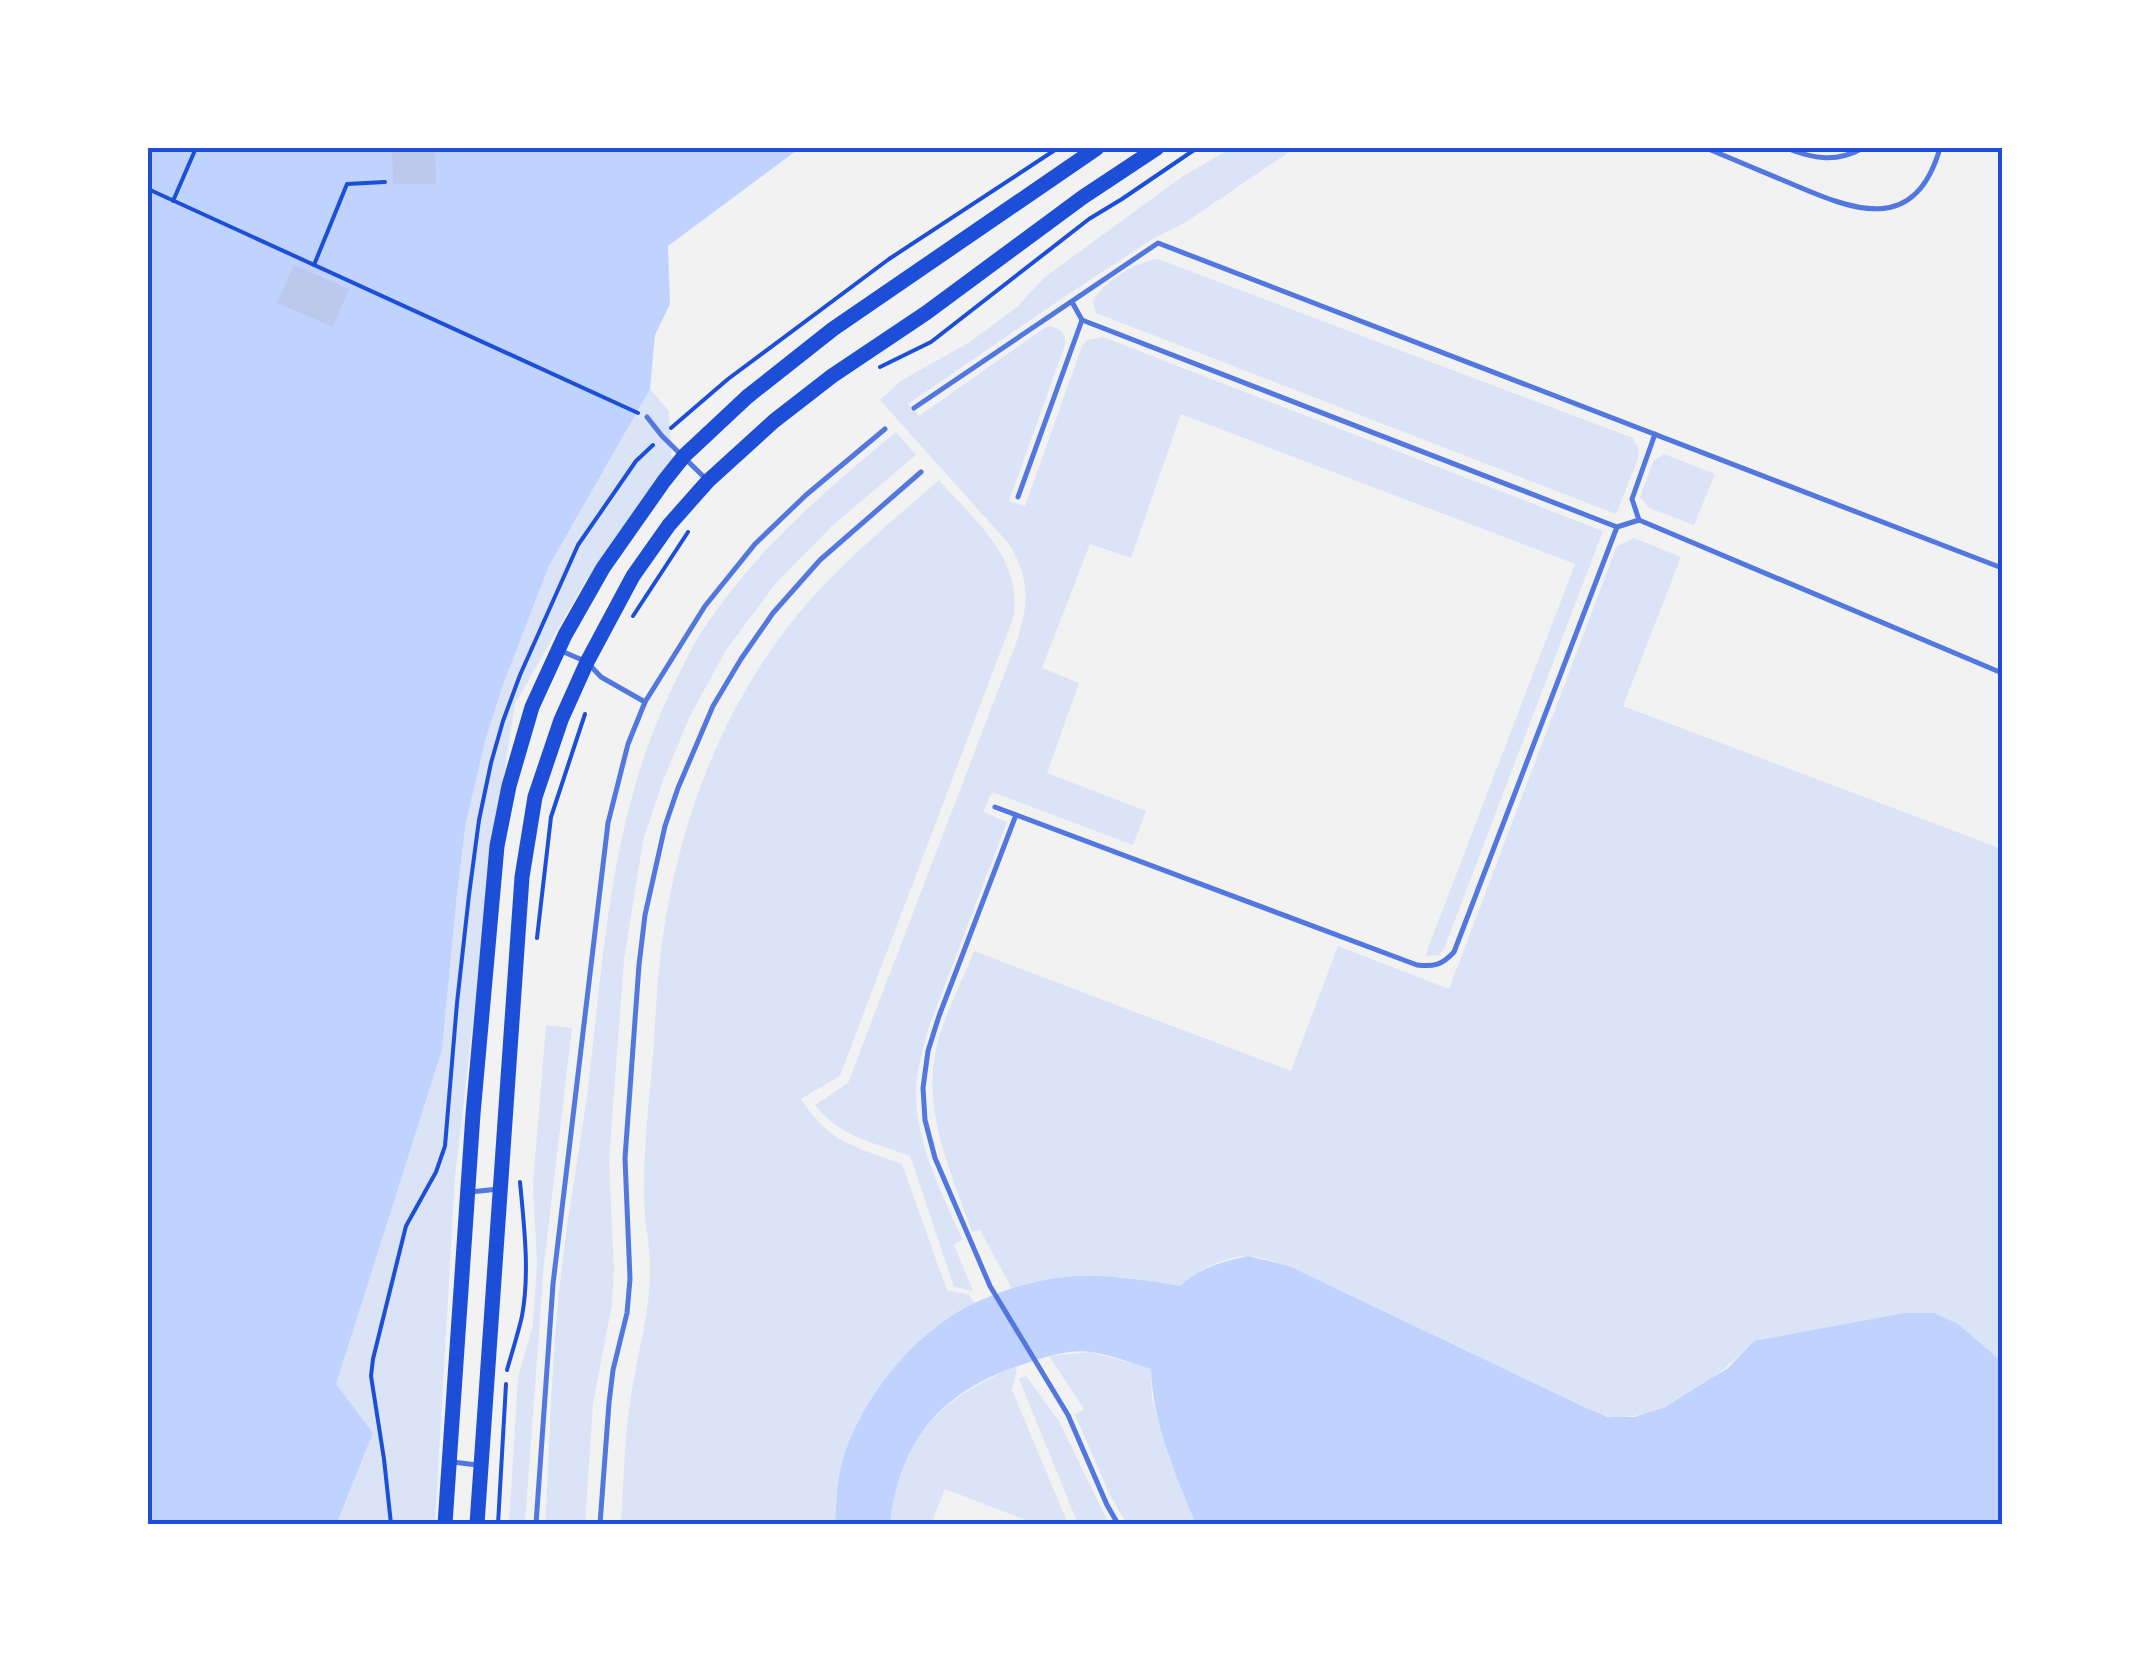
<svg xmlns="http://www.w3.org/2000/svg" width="2150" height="1672" viewBox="0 0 2150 1672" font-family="'Alegreya Sans',sans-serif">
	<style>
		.green { fill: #dbe4f7 }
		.water { fill: #bfd3fe }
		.building { fill: #bdc9ec }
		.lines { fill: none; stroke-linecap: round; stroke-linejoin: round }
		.path { stroke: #1d4ed8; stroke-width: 4 }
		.service { stroke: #5277de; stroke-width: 5 }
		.primary { stroke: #1d4ed8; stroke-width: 15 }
		.neatline { fill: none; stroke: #1d4ed8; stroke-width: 4 }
	</style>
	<rect width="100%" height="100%" fill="#f2f2f2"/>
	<g class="green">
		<path d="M1232,148H1295L1186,222L1154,238L1067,295L908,404L919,416L1043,329L1050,326C1061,329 1066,333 1065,345L1009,501L1025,506L1082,346L1087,340L1103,337L1603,531L1444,949L1439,955L1425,956L1575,564L1181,414L1131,558L1090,544L1042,668L1079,683L1047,773L1146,811L1133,845L992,792L983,812L1007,822L927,1032C922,1053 916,1074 916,1095C917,1146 942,1193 962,1239L954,1245L973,1291L954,1287L910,1156C875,1143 838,1136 815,1105L848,1083L1015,646C1029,607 1031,580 1009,544L880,400L902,380L970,342L1017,307L1045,277L1183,176Z"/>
		<path d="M1158,259L1633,438L1639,451L1638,459L1616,514L1096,313L1093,302C1100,283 1137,261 1158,259Z"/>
		<path d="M650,389L669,411L672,463L637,508L583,585L515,704L495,831L455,1177L435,1524H348L338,1520L373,1433L335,1384L442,1050L457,894L466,822L486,738L503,685L549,566Z"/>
		<path d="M896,432L916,455L832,526L776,583L726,650L689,718L663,781L643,841L624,960L609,1161L614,1269L612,1304L593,1404L585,1524H545C550,1444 551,1363 560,1283C567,1216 580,1149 589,1081C605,941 612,807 677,678C685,663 692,646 702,631C756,550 822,493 896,432Z"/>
		<path d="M1664,454L1715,474L1694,525L1649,508L1640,497L1654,460Z"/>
		<path d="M939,480C976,522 1021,556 1014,616L840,1076L801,1099C829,1143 856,1147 902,1164L947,1290L969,1295L975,1304L951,1317L925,1337L882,1385L836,1496L835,1524H621C624,1482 624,1438 631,1396C637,1355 649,1317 650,1276C651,1251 645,1225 644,1200C643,1147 650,1094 654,1041C656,1011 657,980 661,950C678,817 728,687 821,588C858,549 899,515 939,480Z"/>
		<path d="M1634,538L1681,557L1623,706L2002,849V1362L1994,1356L1754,1341C1720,1376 1665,1420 1613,1417C1603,1416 1593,1411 1584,1407L1289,1266C1277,1263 1261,1256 1248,1256C1227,1255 1195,1272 1180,1286L1122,1277H1065L1012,1289L980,1230L972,1232C951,1172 921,1110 937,1045C945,1013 962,982 974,951L1291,1071L1338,946L1449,989L1617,546Z"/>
		<path d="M546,1025L572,1028L544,1264L525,1524H509L518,1377L533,1325L537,1263L533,1184Z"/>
		<path d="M1090,1352L1151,1368L1152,1399L1168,1455L1196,1524H1127L1111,1497L1075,1415L1084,1409L1049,1356Z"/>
		<path d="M1015,1367L1017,1370L1012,1390L1068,1524H1036L945,1489L931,1524H890C900,1439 938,1399 1015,1367Z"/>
		<path d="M1026,1376L1059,1421L1109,1524H1078L1019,1379Z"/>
	</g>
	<g class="water">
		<path d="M148,148H800L668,246L670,304L655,335L650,389L549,566L503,685L486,738L466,822L457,894L442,1050L336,1384L373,1433L338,1520L348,1524H148Z"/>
		<path d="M1248,1256L1289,1266L1584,1407L1608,1417H1634L1665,1407L1728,1368L1754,1341L1905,1313H1934L1958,1324L2002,1362V1524H1196C1175,1473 1153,1425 1151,1369C1132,1363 1111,1355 1091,1352C1069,1349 1045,1357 1024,1364C942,1390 900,1439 890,1524H835C836,1502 837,1478 844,1456C861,1403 903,1348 950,1317C982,1296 1027,1281 1065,1277C1104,1273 1142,1280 1180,1286C1199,1268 1222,1262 1248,1256Z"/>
	</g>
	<g class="building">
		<path d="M392,148H435L436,184H393Z"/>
		<path d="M294,265L349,289L333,327L277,303Z"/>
	</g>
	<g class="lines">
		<g class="path">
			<path d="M148,189L638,413"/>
			<path d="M173,201L196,148"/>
			<path d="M314,265L347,184L385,182"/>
			<path d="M880,367L931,342L1089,219L1122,199L1197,148"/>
			<path d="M671,428L728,379L889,259L1058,148"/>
			<path d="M633,616L688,532"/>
			<path d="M537,938L551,817L585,714"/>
			<path d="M507,1370C512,1352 518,1334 522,1316C530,1273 524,1225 520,1182"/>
			<path d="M391,1524L384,1459L371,1376L373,1359L406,1226L436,1172L445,1146L457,1003L469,895L479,820L491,763L503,721L520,675L578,545L636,461L653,445"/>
			<path d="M498,1524L506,1384"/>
		</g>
		<g class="service">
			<path d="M1706,148C1735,160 1763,172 1792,184C1855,211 1915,235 1940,148"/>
			<path d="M1786,148C1814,159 1836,163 1863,148"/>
			<path d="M914,408L1158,243L2002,568"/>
			<path d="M647,417L662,436L706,479"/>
			<path d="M1018,497L1082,320"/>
			<path d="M1639,520L2002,673"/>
			<path d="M1617,527L1639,520L1632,499L1655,434"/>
			<path d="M559,650L587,662L601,677L645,702"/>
			<path d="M995,807L1417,965C1434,967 1442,965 1454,952L1617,527L1082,320L1072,302"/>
			<path d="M1016,815L939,1016L928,1051L923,1088L925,1120L935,1158L990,1286L1068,1415L1107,1505L1118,1524"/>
			<path d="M470,1192L499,1189"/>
			<path d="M453,1462L477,1465"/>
			<path d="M536,1524L553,1284L608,823L628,744L645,702L705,606L755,544L806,495L885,429"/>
			<path d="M600,1524L609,1403L613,1370L627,1313L630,1279L625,1158L639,965L645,915L665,826L678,788L713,706L741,659L773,613L820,560L921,472"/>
		</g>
		<g class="primary">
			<path d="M445,1524L473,1114L497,846L509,786L532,707L565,635L603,568L664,481L684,456L747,397L833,329L1097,148"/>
			<path d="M477,1524L522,877L535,797L561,720L587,662L633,576L669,525L708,481L774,421L832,376L926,313L1083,197L1157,148"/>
		</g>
	</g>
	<rect width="2150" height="1672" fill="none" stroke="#ffffff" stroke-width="300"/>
	<rect x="150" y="150" width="1850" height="1372" class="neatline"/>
</svg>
